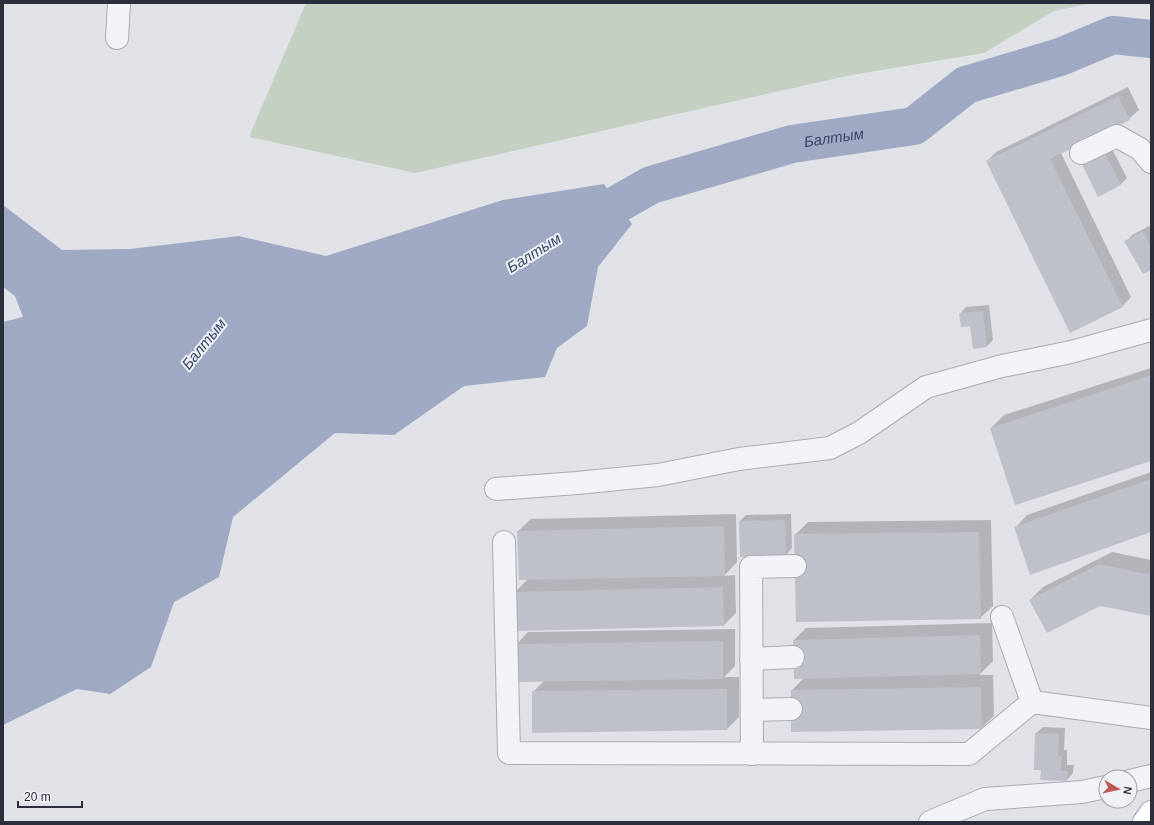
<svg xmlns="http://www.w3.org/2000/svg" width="1154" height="825" viewBox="0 0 1154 825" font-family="Helvetica,sans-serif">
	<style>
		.green { fill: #c3d0c2 }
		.water { fill: #9fa9c3 }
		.shadow { fill: #0003 }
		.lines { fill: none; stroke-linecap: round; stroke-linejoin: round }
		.river { stroke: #9fa9c3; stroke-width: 38 }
		.building { fill: #bec0ca }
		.minor-casing { stroke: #aaacb4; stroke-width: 24 }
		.major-casing { stroke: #a1a4b2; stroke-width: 24 }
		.minor { stroke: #f2f3f6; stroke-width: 22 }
		.major { stroke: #fff; stroke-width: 22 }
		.labels { text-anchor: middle; stroke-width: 4; stroke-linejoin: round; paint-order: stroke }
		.water-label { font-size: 15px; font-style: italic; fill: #3a466c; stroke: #eff1f5 }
	</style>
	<rect width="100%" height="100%" fill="#e0e2e7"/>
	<path class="green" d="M306,3H1093L1054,11L984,53L851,75L415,173L249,137Z"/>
	<path class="water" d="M604,184L632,224L598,267L587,326L557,348L545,377L464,386L394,435L335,433L233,517L219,577L174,602L151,667L110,694L77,689L3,725V322L23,317L15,296L3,287V205L62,250L130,249L239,236L326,256L503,200Z"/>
	<g class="shadow">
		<path d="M1128,87L1139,110L1129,119L1061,153L1131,297L1122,307L987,161L996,152Z"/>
		<path d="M1110,145L1127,178L1121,184L1099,196L1082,163Z"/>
		<path d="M1149,226L1151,229V269L1126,242L1132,235Z"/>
		<path d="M989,305L993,340L987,346L971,325L960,314L966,307Z"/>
		<path d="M1151,368V460L991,428L1004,415Z"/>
		<path d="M1151,472V531L1015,528L1027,515Z"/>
		<path d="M736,514L737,562L724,576L735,575L736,613L724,625L515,592L528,579L518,531L531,519Z"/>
		<path d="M791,514L792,548L786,555L740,521L746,515Z"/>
		<path d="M991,520L993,606L980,618L795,535L808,522Z"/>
		<path d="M1112,552L1151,560V615L1100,605L1030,600L1043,587Z"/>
		<path d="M992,623L993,661L979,675H993L994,716L981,728L792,690L804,678L794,640L806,628Z"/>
		<path d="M735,629V666L724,677H739V717L727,729L533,692L544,681L516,645L528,632Z"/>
		<path d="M1043,727L1065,728L1064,750H1067V765H1074L1073,773L1067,780L1042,769L1036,733Z"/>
	</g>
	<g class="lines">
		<path class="river" id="s1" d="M572,230L651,185L792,144L914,126L966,85L1060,57L1113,35L1151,39"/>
	</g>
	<g class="building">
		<path d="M1118,96L1130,120L1050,159L1123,307L1070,333L986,161Z"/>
		<path d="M1104,151L1121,185L1098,197L1081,162Z"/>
		<path d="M1143,231L1151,247V270L1143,274L1124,241Z"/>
		<path d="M983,311L987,347L973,349L970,326L961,327L959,313Z"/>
		<path d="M1151,375V461L1015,505L990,428Z"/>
		<path d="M1151,479V532L1030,575L1014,527Z"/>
		<path d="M785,520L786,556L740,557L739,521Z"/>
		<path d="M724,526L725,576L519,580L517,531Z"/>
		<path d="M979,532L981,619L796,622L794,534Z"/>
		<path d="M1099,564L1151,575V616L1100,606L1047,633L1029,600Z"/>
		<path d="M723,587L724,626L514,631V592Z"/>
		<path d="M980,635L981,674L794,679L793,640Z"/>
		<path d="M723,641V679L515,682V644Z"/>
		<path d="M981,687L982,729L791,732V690Z"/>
		<path d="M727,689V730L532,733V691Z"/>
		<path d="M1035,733L1059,734L1058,756H1062L1061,771H1068L1067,781L1040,780L1041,770H1034Z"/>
	</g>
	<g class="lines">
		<defs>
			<g id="minor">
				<path d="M117,38L119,3"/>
				<path d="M1081,153L1117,136L1140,149L1151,162"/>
				<path d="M496,489L577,483L658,475L739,459L830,448L859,433L926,387L1002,366L1071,352L1151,330"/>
				<path d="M504,542L509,753L969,754L1032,702"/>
				<path d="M1002,617L1032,702L1151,718"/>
				<path d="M751,659L793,657"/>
				<path d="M752,710L791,709"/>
				<path d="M752,754L751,567L795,566"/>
				<path d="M1130,781L1151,776"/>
				<path d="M930,822L985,799L1082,792L1106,787"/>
			</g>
			<path id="major" d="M1144,822L1151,812"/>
		</defs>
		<use href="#minor" class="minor-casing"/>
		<use href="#major" class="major-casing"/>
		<use href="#minor" class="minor"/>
		<use href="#major" class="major"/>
	</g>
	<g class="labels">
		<g class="water-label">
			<text dy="5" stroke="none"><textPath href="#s1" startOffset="280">Балтым</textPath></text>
			<text transform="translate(534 253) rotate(-32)" y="5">Балтым</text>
			<text transform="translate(204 344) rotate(-51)" y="5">Балтым</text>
		</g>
	</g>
	<rect width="1154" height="825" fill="none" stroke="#2b2e3d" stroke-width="8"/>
	<g transform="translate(1118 789) rotate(99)"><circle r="19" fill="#eff1f5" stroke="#a1a3ab"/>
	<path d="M0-3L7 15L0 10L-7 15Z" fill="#be5953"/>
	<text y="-6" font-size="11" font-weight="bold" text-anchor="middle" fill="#2b2e3d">N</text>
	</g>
	<path d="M18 801v6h64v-6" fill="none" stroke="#2b2e3d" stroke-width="2"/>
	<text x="24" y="801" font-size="12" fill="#2b2e3d" stroke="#eff1f5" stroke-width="3" paint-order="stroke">20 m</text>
</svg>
